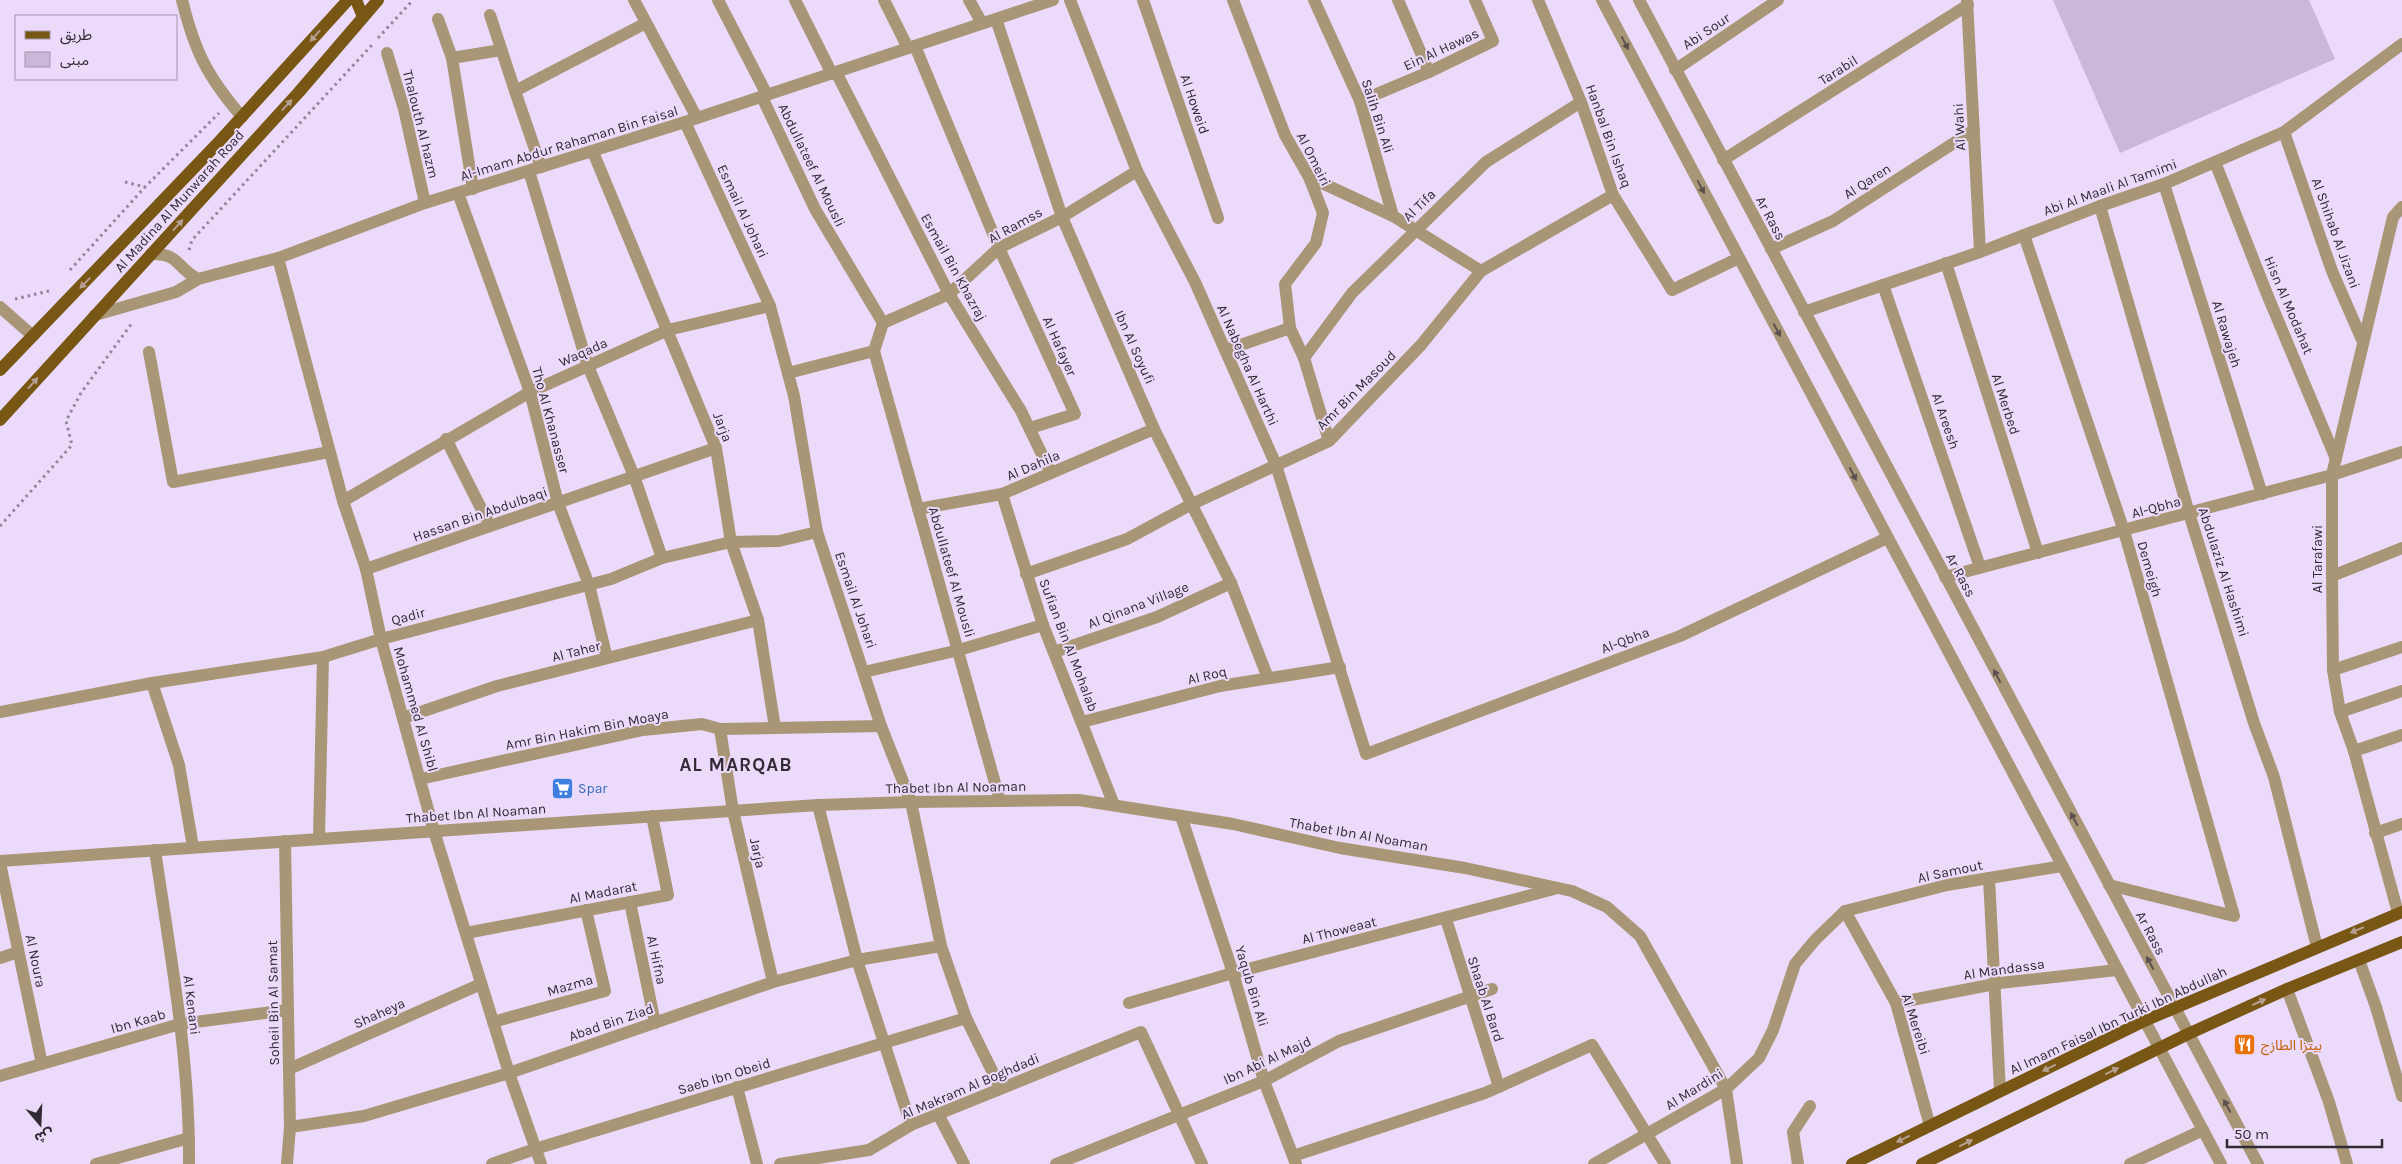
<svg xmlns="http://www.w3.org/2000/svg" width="2402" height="1164" viewBox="0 0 2402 1164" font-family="Karla,'Noto Sans Arabic',sans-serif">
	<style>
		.building { fill: #c9b8d7 }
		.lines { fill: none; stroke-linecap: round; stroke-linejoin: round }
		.path { stroke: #91859a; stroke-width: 3; stroke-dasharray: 2.5 4; stroke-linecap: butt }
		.minor { stroke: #a99677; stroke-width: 12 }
		.major { stroke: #785613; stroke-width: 12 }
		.oneway { fill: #b79f92 }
		.oneway2 { fill: #5b504d }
		.labels { text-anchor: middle; stroke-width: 4; stroke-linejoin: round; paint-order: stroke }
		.street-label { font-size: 14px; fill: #312b36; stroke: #ebdaf9 }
		.shop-label { font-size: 14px; fill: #366cbe; stroke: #ebdaf9; text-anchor: start }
		.food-label { font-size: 14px; fill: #c56008; stroke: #ebdaf9; text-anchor: start }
		.district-label { font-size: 19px; font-weight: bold; letter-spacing: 1px; fill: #312b36; stroke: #ebdaf9 }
	</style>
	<rect width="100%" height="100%" fill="#ebdaf9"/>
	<path class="building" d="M2053,0H2309L2335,59L2120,153Z"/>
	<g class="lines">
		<g class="path">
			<path d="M378,38L413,0"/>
			<path d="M125,182L145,187L219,113"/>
			<path d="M189,250L192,240L372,45"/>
			<path d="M70,270L145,187"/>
			<path d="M15,299L53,290"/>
			<path d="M0,526L72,445L66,421L81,393L132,323"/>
		</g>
		<g class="minor">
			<path d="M182,0C195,52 207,76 242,117"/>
			<path d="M634,0L697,118"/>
			<path d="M718,0L767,95"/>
			<path d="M795,0L832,74"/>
			<path d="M884,0L908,48"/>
			<path d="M969,0L982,23"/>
			<path d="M1070,0L1137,171L1195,282L1276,465L1366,754L1680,636L1887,538"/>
			<path d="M1143,0L1218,218"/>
			<path d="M1233,0L1285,135L1309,177L1323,213L1316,243L1285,284L1290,328L1304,358L1329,441"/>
			<path d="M1314,0L1360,101L1393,216"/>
			<path d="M1398,0L1429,72"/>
			<path d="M1538,0L1581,102L1613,195L1672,290L1739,258"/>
			<path d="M1602,0L2221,1164"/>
			<path d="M1639,0L2258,1164"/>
			<path d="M1967,0L1980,252"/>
			<path d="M490,15L515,91"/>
			<path d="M438,19L452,58L473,189"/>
			<path d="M996,19L1062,217L1154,429L1231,583L1268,678"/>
			<path d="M915,46L999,248L1075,414L1030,428"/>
			<path d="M387,53L404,109L425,203"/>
			<path d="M452,58L501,50"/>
			<path d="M1675,70L1778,0"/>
			<path d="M836,72L949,294L1021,411L1051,473"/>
			<path d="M762,97L815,209L883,323"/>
			<path d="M1360,101L1429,72L1493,41L1475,0"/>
			<path d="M685,122L770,306L794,396L817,532L881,726L911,802L941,946L966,1018L1000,1087"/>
			<path d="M2284,132L2332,271L2363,342"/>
			<path d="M593,152L716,448L731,542L758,620L775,728"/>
			<path d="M1723,160L1968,5"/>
			<path d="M2215,162L2267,294L2336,459"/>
			<path d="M541,167L515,91L646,23"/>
			<path d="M529,171L588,366L634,476L662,558"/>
			<path d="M1309,177L1393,216L1481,271"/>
			<path d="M2164,184L2262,494"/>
			<path d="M458,193L530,392L558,503L589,585L607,658"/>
			<path d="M2100,206L2189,513L2254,723L2274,777L2317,947"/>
			<path d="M2024,235L2124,531L2234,916L2109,885"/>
			<path d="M1771,249L1833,221L1974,130"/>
			<path d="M151,254C180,253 176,268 198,279"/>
			<path d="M278,258L343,501L366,569L381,639L434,831L509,1073L541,1164"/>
			<path d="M1946,263L2038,553"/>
			<path d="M1883,285L1980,567"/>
			<path d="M0,307L33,336"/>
			<path d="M1804,312L1980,252L2100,206L2164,184L2284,132L2402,44"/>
			<path d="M95,315L176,292L198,279L278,258L425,203L685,122L1053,0"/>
			<path d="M1226,350L1290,328"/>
			<path d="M874,351L1000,801"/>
			<path d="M149,352L173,482L329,452"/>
			<path d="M1304,358L1352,293L1486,162L1581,102"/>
			<path d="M788,373L874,351L883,323L949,294L999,248L1062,217L1137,171"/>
			<path d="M446,439L490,526"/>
			<path d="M1002,494L1043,625L1114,805"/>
			<path d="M343,501L530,392L668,330L770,306"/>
			<path d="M918,509L1002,494L1154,429"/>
			<path d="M366,569L716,448"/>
			<path d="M1026,574L1127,539L1192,504L1329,441L1421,345L1481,271L1613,195"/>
			<path d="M2332,576L2402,548"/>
			<path d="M1945,577L2332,475L2402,452"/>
			<path d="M1054,652L1157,617L1231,583"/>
			<path d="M2333,670L2402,647"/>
			<path d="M864,672L959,650L1043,625"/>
			<path d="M152,683L179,765L193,847"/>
			<path d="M0,712L152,683L323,657L381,639L611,579L662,558L731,542L779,541L817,532"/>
			<path d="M2340,712L2402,691"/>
			<path d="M403,718L497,686L758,620"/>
			<path d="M1082,722L1220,686L1340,667"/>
			<path d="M720,729L733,811L773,982"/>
			<path d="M2354,751L2402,735"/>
			<path d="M420,779L643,730L702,724L720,729L881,726"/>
			<path d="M818,805L857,960L911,1125"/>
			<path d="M1181,816L1233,973L1264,1081L1296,1164"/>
			<path d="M2375,833L2402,824"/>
			<path d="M319,838L323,657"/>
			<path d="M285,841L290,1127L287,1164"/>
			<path d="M155,850C170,954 190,1059 189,1164"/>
			<path d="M0,861L818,805L911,802L1079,800L1233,824L1340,848L1465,868L1558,888L1572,891L1607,907L1640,936L1726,1089L1737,1164"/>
			<path d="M0,863L42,1064"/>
			<path d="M1989,878L2000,1091"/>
			<path d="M630,902L655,1023"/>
			<path d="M1845,911L1896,1003L1930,1126"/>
			<path d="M2398,913L2354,751L2340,712L2333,670L2332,576V475L2393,217L2402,207"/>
			<path d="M1446,919L1499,1087"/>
			<path d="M466,933L668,895L652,816"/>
			<path d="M0,958L18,952"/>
			<path d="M2359,960L2376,1007L2402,1096"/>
			<path d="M2287,989L2329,1102L2347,1164"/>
			<path d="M1129,1003L1233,973L1554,889"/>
			<path d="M1896,1003L2000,983L2117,970"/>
			<path d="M493,1022L605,991L586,910"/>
			<path d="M289,1069L481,984"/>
			<path d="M0,1076L180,1024L288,1010"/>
			<path d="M737,1087L757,1164"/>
			<path d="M938,1114L964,1164"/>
			<path d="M290,1127L364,1116L509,1073L773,982L857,960L941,946"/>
			<path d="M1293,1156L1485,1093L1592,1045L1665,1164"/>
			<path d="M96,1164L189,1138"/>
			<path d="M492,1164L535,1149L966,1018"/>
			<path d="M780,1164L869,1150L911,1125L1141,1032L1202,1164"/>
			<path d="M1056,1164L1264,1081L1339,1041L1492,989"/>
			<path d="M1594,1164L1726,1089L1759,1058L1773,1030L1795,964L1815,940L1845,911L1947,885L2062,866"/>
			<path d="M1798,1164L1793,1132L1810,1106"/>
			<path d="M2130,1164L2203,1130"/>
		</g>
		<g class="major">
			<path d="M356,0L363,17"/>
			<path d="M0,370L216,145L348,0"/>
			<path d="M0,420L299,92L378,0"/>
			<path d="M1852,1164L2144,1021L2402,912"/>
			<path d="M1922,1164L2188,1034L2287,989L2402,942"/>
		</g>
	</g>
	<defs><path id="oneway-solid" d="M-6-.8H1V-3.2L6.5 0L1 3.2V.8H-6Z" transform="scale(1.25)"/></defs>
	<g class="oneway">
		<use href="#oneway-solid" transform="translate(315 36) rotate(132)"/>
		<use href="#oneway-solid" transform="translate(287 105) rotate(-47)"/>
		<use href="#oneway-solid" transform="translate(178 225) rotate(-48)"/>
		<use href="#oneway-solid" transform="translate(85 283) rotate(134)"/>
		<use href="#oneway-solid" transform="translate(33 383) rotate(-48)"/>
		<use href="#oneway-solid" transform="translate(2357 930) rotate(157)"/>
		<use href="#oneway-solid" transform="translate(2259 1002) rotate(-24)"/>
		<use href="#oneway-solid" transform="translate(2049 1068) rotate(154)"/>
		<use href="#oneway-solid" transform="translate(2112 1071) rotate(-26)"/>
		<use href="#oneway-solid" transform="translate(1903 1139) rotate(154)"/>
		<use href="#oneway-solid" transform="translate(1966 1143) rotate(-26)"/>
	</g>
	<g class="oneway2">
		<use href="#oneway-solid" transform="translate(1625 43) rotate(62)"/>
		<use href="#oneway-solid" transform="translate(1701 187) rotate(62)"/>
		<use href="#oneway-solid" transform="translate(1777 330) rotate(62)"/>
		<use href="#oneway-solid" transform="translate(1853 474) rotate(62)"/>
		<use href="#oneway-solid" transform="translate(1997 676) rotate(-118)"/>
		<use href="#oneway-solid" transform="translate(2074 819) rotate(-118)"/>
		<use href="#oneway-solid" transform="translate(2150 963) rotate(-118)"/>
		<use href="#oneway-solid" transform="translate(2227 1106) rotate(-118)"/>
	</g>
	<defs>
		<symbol id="supermarket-square" viewBox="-11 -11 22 22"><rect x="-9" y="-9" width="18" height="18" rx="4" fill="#3f7fe0" stroke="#ebdaf9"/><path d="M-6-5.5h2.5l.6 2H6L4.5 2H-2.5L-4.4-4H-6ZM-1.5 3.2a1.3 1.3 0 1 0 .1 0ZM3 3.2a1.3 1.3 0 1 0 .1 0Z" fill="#fff"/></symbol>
		<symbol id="restaurant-square" viewBox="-11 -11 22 22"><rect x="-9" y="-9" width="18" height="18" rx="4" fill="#e8710a" stroke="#ebdaf9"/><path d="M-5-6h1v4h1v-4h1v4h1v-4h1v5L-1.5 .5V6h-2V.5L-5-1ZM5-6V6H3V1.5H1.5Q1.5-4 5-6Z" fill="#fff"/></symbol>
	</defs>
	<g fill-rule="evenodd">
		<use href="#supermarket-square" x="550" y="776" width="25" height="25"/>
		<use href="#restaurant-square" x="2232" y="1032" width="25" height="25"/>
	</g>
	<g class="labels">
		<g class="street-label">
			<text transform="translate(1706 31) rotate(-34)" y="5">Abi Sour</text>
			<text transform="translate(1441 49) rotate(-25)" y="5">Ein Al Hawas</text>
			<text transform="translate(1838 70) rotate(-32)" y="5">Tarabil</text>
			<text transform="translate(1195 104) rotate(71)" y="5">Al Howeid</text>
			<text transform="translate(1378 116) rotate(72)" y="5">Salih Bin Ali</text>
			<text transform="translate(421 124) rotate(76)" y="5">Thalouth Al hazm</text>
			<text transform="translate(1959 127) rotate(-93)" y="5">Al Wahi</text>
			<text transform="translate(1609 136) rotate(70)" y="5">Hanbal Bin Ishaq</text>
			<text transform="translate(569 143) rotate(-17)" y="5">Al-Imam Abdur Rahaman Bin Faisal</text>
			<text transform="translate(1314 159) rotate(63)" y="5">Al Omeiri</text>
			<text transform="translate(812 165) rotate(64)" y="5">Abdullateef Al Mousli</text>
			<text transform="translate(1867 181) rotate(-33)" y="5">Al Qaren</text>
			<text transform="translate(2110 187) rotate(-20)" y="5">Abi Al Maali Al Tamimi</text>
			<text transform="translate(179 201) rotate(-48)" y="5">Al Madina Al Munwarah Road</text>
			<text transform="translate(1419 205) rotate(-44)" y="5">Al Tifa</text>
			<text transform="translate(743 211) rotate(65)" y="5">Esmail Al Johari</text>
			<text transform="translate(1771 218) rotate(62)" y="5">Ar Rass</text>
			<text transform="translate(1015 225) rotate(-29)" y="5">Al Ramss</text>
			<text transform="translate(2336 233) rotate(70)" y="5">Al Shihab Al Jizani</text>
			<text transform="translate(954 267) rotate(61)" y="5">Esmail Bin Khazraj</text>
			<text transform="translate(2289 305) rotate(67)" y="5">Hisn Al Modahat</text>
			<text transform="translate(2227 334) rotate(73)" y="5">Al Rawajeh</text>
			<text transform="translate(1060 346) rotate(66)" y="5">Al Hafayer</text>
			<text transform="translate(1135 347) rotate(66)" y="5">Ibn Al Soyufi</text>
			<text transform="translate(583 352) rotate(-24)" y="5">Waqada</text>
			<text transform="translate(1248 365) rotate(66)" y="5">Al Nabegha Al Harthi</text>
			<text transform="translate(1356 390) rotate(-45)" y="5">Amr Bin Masoud</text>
			<text transform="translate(2006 404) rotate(72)" y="5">Al Merbed</text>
			<text transform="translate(551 420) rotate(75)" y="5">Tho Al Khanasser</text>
			<text transform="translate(1946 421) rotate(71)" y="5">Al Areesh</text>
			<text transform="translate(723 427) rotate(69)" y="5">Jarja</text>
			<text transform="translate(1033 465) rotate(-23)" y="5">Al Dahila</text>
			<text transform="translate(2156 507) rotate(-15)" y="5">Al-Qbha</text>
			<text transform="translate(480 514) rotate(-19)" y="5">Hassan Bin Abdulbaqi</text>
			<text transform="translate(2317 559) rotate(-90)" y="5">Al Tarafawi</text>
			<text transform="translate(2150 569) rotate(74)" y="5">Demeigh</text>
			<text transform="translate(952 572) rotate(74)" y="5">Abdullateef Al Mousli</text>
			<text transform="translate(2224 572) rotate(72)" y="5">Abdulaziz Al Hashimi</text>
			<text transform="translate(1961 575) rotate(62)" y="5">Ar Rass</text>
			<text transform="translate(856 600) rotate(71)" y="5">Esmail Al Johari</text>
			<text transform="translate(1138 605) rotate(-21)" y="5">Al Qinana Village</text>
			<text transform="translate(408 616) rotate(-15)" y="5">Qadir</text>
			<text transform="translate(1625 640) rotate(-21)" y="5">Al-Qbha</text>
			<text transform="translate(1069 645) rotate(69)" y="5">Sufian Bin Al Mohalab</text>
			<text transform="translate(576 651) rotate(-14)" y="5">Al Taher</text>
			<text transform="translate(1207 675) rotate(-13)" y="5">Al Roq</text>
			<text transform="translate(416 709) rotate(74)" y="5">Mohammed Al Shibl</text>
			<text transform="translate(587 729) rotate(-11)" y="5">Amr Bin Hakim Bin Moaya</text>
			<text transform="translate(956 787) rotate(-1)" y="5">Thabet Ibn Al Noaman</text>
			<text transform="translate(476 813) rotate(-4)" y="5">Thabet Ibn Al Noaman</text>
			<text transform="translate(1359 834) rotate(10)" y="5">Thabet Ibn Al Noaman</text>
			<text transform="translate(758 853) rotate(77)" y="5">Jarja</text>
			<text transform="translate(1950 871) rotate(-12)" y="5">Al Samout</text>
			<text transform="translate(603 892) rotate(-11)" y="5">Al Madarat</text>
			<text transform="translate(1339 930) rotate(-14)" y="5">Al Thoweaat</text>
			<text transform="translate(2151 933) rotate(62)" y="5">Ar Rass</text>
			<text transform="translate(657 960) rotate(78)" y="5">Al Hifna</text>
			<text transform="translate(36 961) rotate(78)" y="5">Al Noura</text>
			<text transform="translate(2004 969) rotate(-8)" y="5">Al Mandassa</text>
			<text transform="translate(570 985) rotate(-16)" y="5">Mazma</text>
			<text transform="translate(1252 986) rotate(73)" y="5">Yaqub Bin Ali</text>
			<text transform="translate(1486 999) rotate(72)" y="5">Shaab Al Bard</text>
			<text transform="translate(273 1003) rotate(-91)" y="5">Soheil Bin Al Samat</text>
			<text transform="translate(192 1005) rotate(83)" y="5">Al Kenani</text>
			<text transform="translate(379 1013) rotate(-24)" y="5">Shaheya</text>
			<text transform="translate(2118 1020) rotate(-25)" y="5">Al Imam Faisal Ibn Turki Ibn Abdullah</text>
			<text transform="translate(138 1021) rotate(-16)" y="5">Ibn Kaab</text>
			<text transform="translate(611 1022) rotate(-19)" y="5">Abad Bin Ziad</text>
			<text transform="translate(1916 1024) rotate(72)" y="5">Al Mereibi</text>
			<text transform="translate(1267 1060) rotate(-25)" y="5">Ibn Abi Al Majd</text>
			<text transform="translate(724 1076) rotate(-17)" y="5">Saeb Ibn Obeid</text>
			<text transform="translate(970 1086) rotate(-23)" y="5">Al Makram Al Boghdadi</text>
			<text transform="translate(1694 1089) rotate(-32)" y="5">Al Mardini</text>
		</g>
		<g class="shop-label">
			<text x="578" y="793">Spar</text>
		</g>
		<g class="food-label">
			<text x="2261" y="1050">بيتزا الطازج</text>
		</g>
		<g class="district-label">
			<text x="736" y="771">AL MARQAB</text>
		</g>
	</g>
	<rect x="15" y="15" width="162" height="65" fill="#ebdaf9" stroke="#a194ab"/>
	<rect x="25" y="31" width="25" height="8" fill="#785613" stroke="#a194ab"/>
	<text x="60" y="40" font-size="15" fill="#312b36">طريق</text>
	<rect x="25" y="52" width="25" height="15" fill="#c9b8d7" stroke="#a194ab"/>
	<text x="60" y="65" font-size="15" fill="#312b36">مبنى</text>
	<g transform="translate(40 1124) rotate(161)" stroke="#ebdaf9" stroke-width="4" paint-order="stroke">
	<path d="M0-4L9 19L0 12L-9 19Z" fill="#312b36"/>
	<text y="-8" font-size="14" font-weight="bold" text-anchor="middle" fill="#312b36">ش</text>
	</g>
	<path d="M2227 1139v8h155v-8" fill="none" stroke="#312b36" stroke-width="2.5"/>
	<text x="2234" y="1139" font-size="15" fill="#312b36" stroke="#ebdaf9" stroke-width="4" paint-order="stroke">50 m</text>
</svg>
